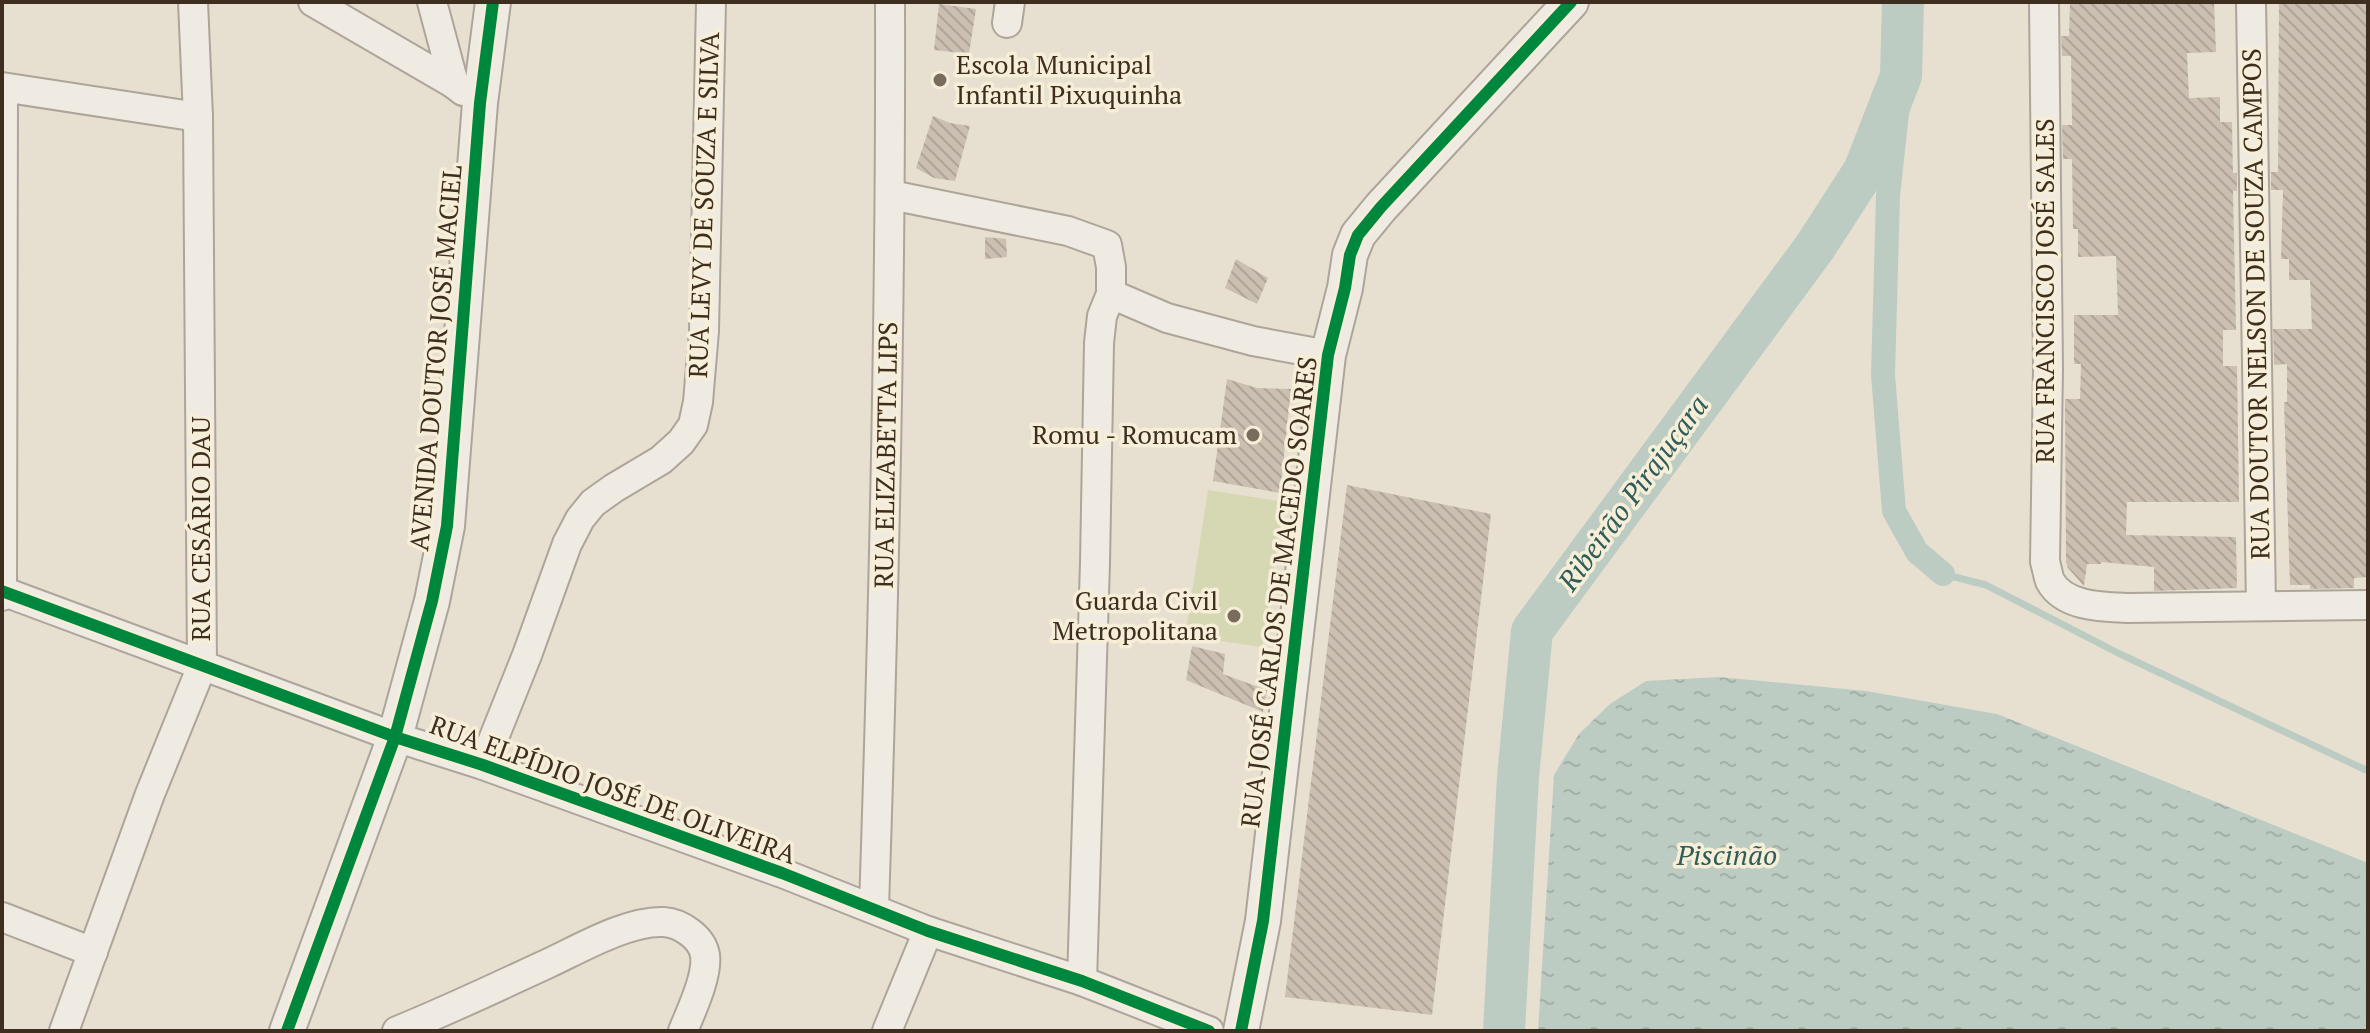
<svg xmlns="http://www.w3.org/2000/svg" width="2370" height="1033" viewBox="0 0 2370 1033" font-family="'PT Serif',serif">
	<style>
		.pitch { fill: #d6d7b3 }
		.water { fill: url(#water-ripples) }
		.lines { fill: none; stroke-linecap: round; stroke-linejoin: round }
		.stream { stroke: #bcccc2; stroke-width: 7 }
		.canal { stroke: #bcccc2; stroke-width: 24 }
		.river { stroke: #bcccc2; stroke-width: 42 }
		.building { fill: url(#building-back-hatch) }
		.minor-casing { stroke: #ada599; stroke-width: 32 }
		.tertiary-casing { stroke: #ada599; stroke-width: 38 }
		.minor { stroke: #efebe3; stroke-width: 28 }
		.tertiary { stroke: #efebe3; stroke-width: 34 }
		.cycleway-casing { stroke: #f7eed8; stroke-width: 17 }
		.cycleway { stroke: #00873e; stroke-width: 12 }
		.poi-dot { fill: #786c5e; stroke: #f7eed8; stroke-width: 3 }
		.labels { text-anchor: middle; stroke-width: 7; stroke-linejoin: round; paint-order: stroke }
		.poi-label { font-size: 26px; fill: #3d2e20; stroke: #f7eed8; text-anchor: end }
		.street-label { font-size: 26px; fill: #3d2e20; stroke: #f7eed8 }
		.water-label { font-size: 28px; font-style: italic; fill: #2f5d5a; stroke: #f7eed8 }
	</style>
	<defs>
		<pattern id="water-ripples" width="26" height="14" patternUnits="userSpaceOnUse" patternTransform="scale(2)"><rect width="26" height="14" fill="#bcccc2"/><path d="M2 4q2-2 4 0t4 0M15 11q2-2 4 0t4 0" fill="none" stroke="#a2b0a6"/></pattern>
		<pattern id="building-back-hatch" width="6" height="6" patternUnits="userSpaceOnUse" patternTransform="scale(2)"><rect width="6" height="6" fill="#cbbfb2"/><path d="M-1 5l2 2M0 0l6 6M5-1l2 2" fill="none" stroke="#afa499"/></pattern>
	</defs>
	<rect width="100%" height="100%" fill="#e7e0d1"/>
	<path class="pitch" d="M1208,490L1284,502L1262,647L1185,636Z"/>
	<path class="water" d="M1719,677L1866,691L1997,714L2368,863V1031H1538L1554,775L1579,734L1610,704L1646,681Z"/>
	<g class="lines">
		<path class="stream" d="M1943,574L1986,585L2120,654L2368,771"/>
		<path class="canal" d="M1901,76L1888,196L1883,375L1894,511L1917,552L1943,574"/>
		<path class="river" d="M1504,1031L1518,777L1532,631L1815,247L1864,171L1901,76L1903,2"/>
	</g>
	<g class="building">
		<path d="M2070,2H2214L2216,52L2187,53L2189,98L2220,97V122H2232L2233,173H2237V191H2233L2236,330H2223V366H2237L2239,502H2127L2126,535L2236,537L2237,588L2154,591V567L2101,562V564H2087L2084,586L2068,568L2066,562L2065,399H2080L2081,364H2074V315H2118L2116,256L2078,257V229H2073L2072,159H2063L2062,125H2072L2071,56H2062L2061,36H2069Z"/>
		<path d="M2279,2H2368V359H2366L2368,577L2354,578V588L2310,589V585H2290L2284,402H2287V364L2274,365L2273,329H2312L2310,280H2289V259H2281L2283,190H2271V172H2278Z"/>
		<path d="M939,4L976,9L969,54L934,50Z"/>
		<path d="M933,116L950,123L970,126L955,181L934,178L916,168Z"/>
		<path d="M985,237L1006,239L1007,257L985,259Z"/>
		<path d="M1236,259L1268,278L1257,304L1225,288Z"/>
		<path d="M1227,379L1257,388L1291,389L1280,493L1213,481Z"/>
		<path d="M1347,485L1491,514L1432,1015L1285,997Z"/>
		<path d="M1192,646L1225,654L1223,674L1267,690L1263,712L1186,680Z"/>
	</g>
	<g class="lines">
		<defs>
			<g id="minor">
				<path d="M313,2L454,84"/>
				<path d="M432,2L454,84L463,91"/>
				<path d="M2044,2L2048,369L2045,562C2047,568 2048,576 2050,581C2064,607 2103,607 2127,608L2368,605"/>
				<path d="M2251,2L2261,606"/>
				<path d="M1007,23L1010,2"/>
				<path d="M2,87L198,117"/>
				<path d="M891,195L1068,231L1107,245L1111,267V294L1167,318L1253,341L1328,355"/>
				<path d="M2,591L395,737L483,765L782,873L928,931L1082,981L1209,1031"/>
				<path d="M2,596L3,88"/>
				<path d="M483,765L527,655L567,544L580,519L593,503L614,488L661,460L681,442L693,425L698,402L704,331L711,2"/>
				<path d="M874,908C884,606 891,304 890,2"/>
				<path d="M2,917L93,952"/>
				<path d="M1082,981L1095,563L1099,343L1102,316L1111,294"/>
				<path d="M64,1031L150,794L202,666L198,117L193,2"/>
				<path d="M397,1031C449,1010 499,986 549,963C581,948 629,920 664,922C680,923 702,937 705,955C708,976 691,1011 683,1031"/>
				<path d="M887,1031L928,931"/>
			</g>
			<g id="tertiary">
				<path d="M287,1031L395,737L432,601L447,526L480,103L493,2"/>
				<path d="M1241,1031L1263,921L1328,355L1345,288L1350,255L1358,235L1381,207L1571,2"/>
			</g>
		</defs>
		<use href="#minor" class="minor-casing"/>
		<use href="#tertiary" class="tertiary-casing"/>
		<use href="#minor" class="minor"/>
		<use href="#tertiary" class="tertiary"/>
		<defs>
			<g id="cycleway">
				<path d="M2,591L395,737L483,765L782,873L928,931L1082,981L1209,1031"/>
				<path d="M287,1031L395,737L432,601L447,526L480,103L493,2"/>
				<path d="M1241,1031L1263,921L1328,355L1345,288L1350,255L1358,235L1381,207L1571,2"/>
			</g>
		</defs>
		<use href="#cycleway" class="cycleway-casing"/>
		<use href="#cycleway" class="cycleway"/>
	</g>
	<g class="poi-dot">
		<circle cx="940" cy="80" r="8"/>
		<circle cx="1253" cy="435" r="8"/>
		<circle cx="1234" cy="616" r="8"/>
	</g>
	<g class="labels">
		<g class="poi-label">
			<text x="956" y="74" text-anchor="start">Escola Municipal<tspan x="956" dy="30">Infantil Pixuquinha</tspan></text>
			<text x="1237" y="444">Romu - Romucam</text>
			<text x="1218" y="610">Guarda Civil<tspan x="1218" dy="30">Metropolitana</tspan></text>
		</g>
		<g class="street-label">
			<text transform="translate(704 205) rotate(-88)" y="9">RUA LEVY DE SOUZA E SILVA</text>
			<text transform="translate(2045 291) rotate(-90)" y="9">RUA FRANCISCO JOSÉ SALES</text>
			<text transform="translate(2256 304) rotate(-91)" y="9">RUA DOUTOR NELSON DE SOUZA CAMPOS</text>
			<text transform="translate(436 358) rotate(-85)" y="9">AVENIDA DOUTOR JOSÉ MACIEL</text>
			<text transform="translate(886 455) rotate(-89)" y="9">RUA ELIZABETTA LIPS</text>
			<text transform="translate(201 529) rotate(-90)" y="9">RUA CESÁRIO DAU</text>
			<text transform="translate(1279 592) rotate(-83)" y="9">RUA JOSÉ CARLOS DE MACEDO SOARES</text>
			<text transform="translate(613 790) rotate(20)" y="9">RUA ELPÍDIO JOSÉ DE OLIVEIRA</text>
		</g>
		<g class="water-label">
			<text transform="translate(1633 493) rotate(-54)" y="10">Ribeirão Pirajuçara</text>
			<text x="1727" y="865">Piscinão</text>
		</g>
	</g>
	<rect width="2370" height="1033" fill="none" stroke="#3d2e20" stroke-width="8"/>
</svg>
